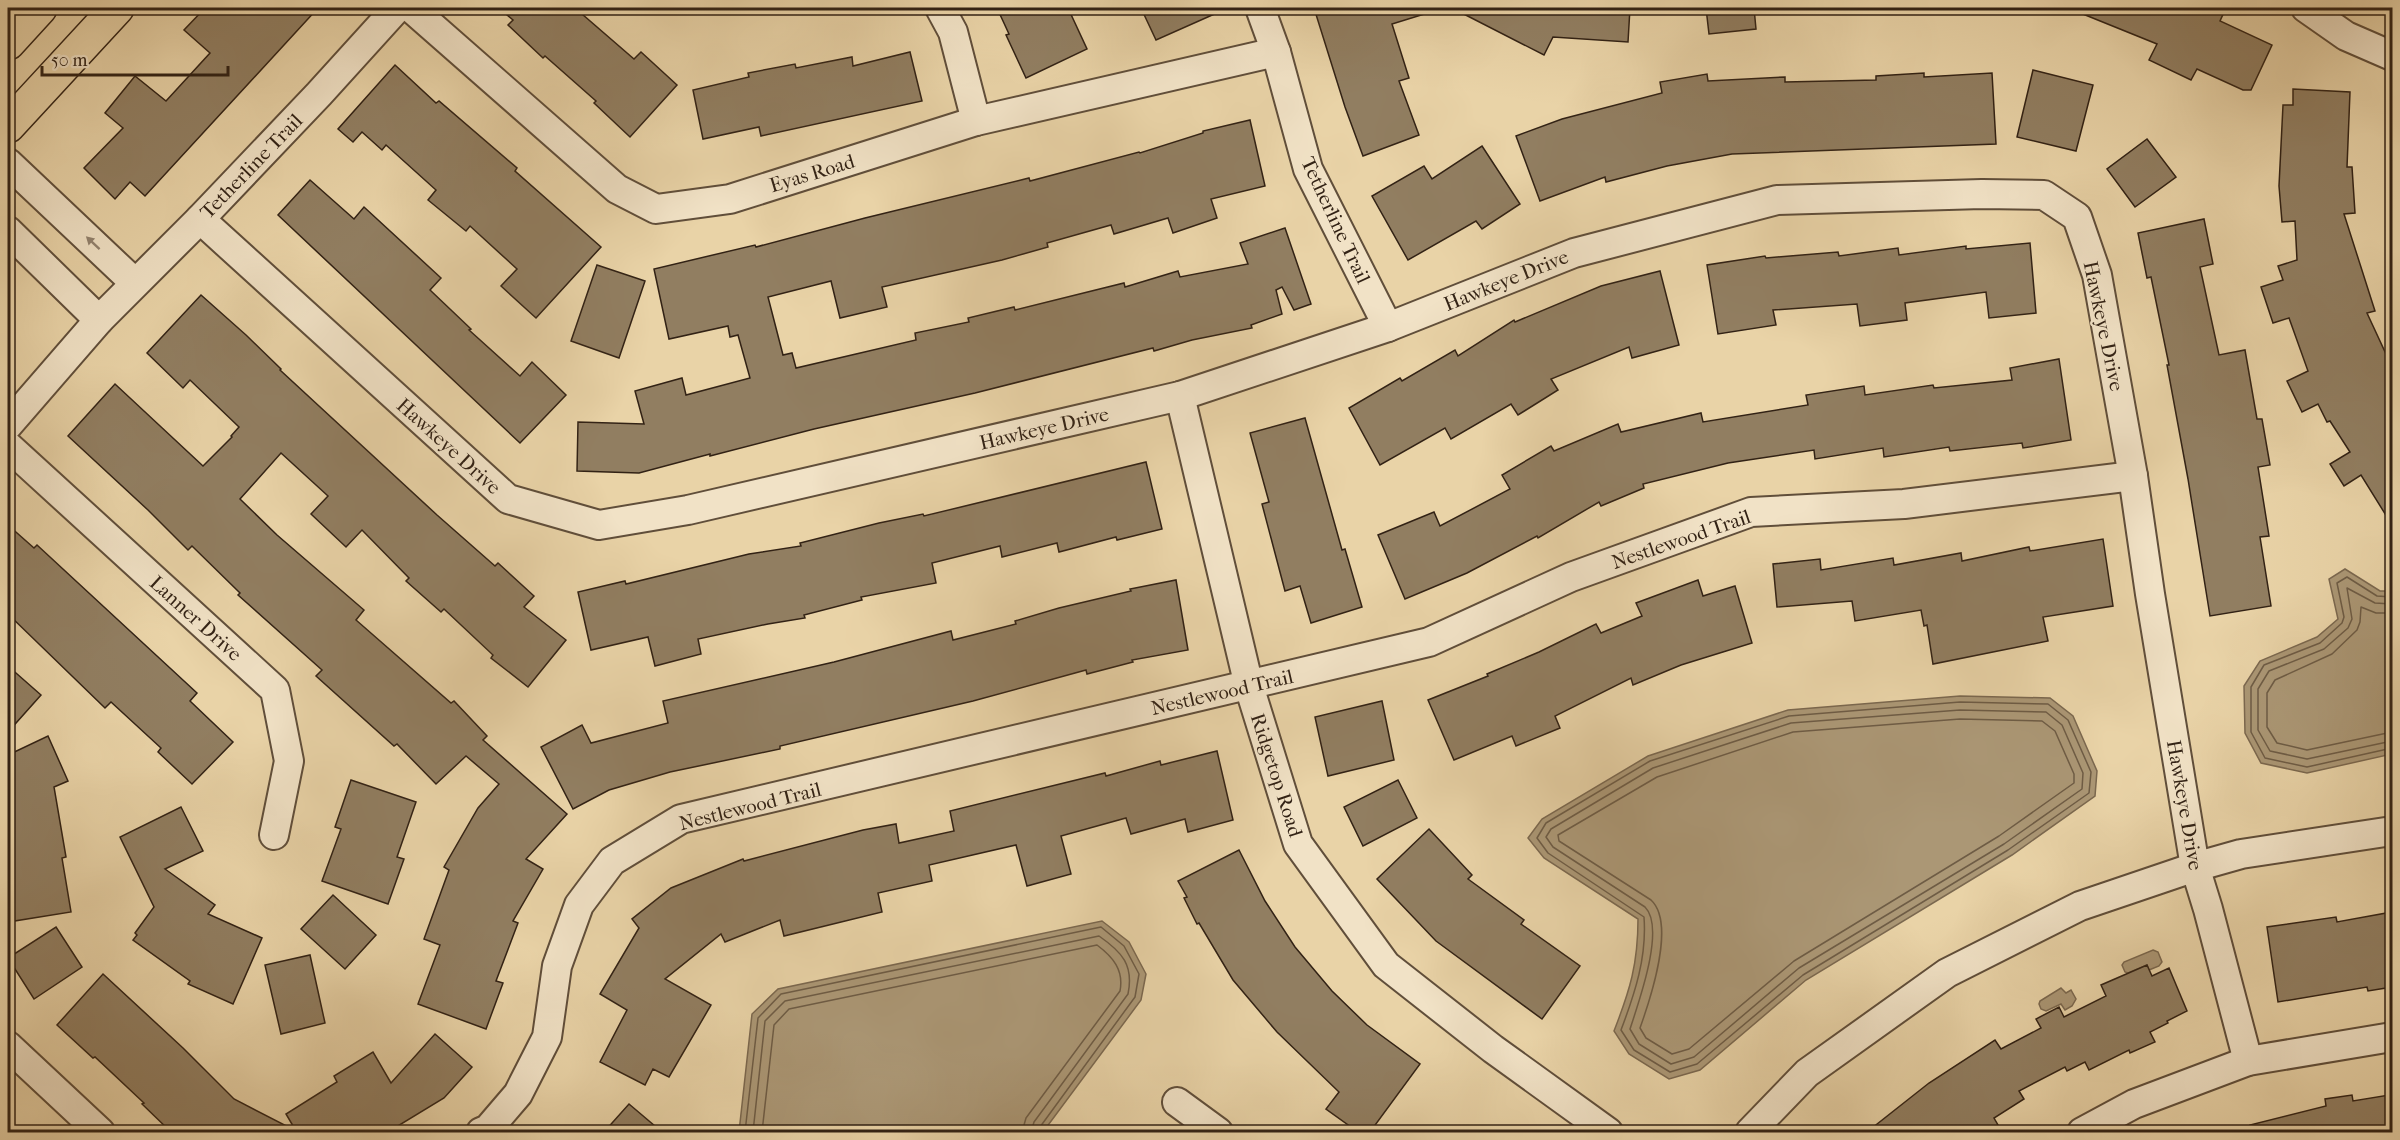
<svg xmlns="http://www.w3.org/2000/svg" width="2400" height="1140" viewBox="0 0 2400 1140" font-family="'IM FELL French Canon',serif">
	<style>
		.water { fill: #ab9775; stroke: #7b684f; stroke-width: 1.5 }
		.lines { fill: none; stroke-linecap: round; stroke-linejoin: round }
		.shore { stroke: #6e5c45; stroke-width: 1.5 }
		.building { fill: #917e61; stroke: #322215; stroke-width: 1.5 }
		.minor-casing { stroke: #604e3a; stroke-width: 32 }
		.major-casing { stroke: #322215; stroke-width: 36 }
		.minor { stroke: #f1e2c6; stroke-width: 28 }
		.major { stroke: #e9d3a7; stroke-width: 33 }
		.oneway { fill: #92826e }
		.labels { text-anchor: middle; stroke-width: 4.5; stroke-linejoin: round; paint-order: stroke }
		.street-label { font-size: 20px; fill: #322215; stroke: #f1e2c6 }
	</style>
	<rect width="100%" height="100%" fill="#e9d3a7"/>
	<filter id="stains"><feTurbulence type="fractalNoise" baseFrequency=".00333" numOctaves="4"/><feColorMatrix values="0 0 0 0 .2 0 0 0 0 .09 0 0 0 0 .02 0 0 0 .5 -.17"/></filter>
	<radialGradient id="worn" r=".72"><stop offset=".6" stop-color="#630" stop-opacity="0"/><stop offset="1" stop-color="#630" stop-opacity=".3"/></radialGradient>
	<g class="water">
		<path d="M2345,569L2380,591H2392V754L2307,773L2261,763L2245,733L2244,686L2260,661L2317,637L2338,619L2329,579Z"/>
		<path d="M1960,696L2050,698L2073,716L2097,771L2095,796L2012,855L1806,980L1700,1070L1669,1079L1629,1054L1614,1031C1630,990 1638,964 1638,919L1544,858L1528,838L1542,819L1648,756L1788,710Z"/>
		<path d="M1102,921L1129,942L1146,974L1141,1000L1043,1132H739L752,1014L778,989Z"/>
		<path d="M2153,950L2158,952L2162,962L2159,966L2149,970L2147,965L2128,973L2125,972L2122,965L2124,962Z"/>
		<path d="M2061,988L2066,993L2071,990L2076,999L2072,1006L2065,1010L2061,1004L2046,1011L2041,1009L2039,1004L2040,1001Z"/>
	</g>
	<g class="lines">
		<g class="shore">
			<path d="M2392,597L2377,596L2347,577L2337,583L2344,617L2342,623L2320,643L2264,665L2251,687V732L2265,758L2307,767L2392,748"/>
			<path d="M2392,604L2375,603L2347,588L2352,619L2348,628L2324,649L2269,671L2258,689V730L2270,751L2307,759L2392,741"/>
			<path d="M2392,613H2376L2361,607L2360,622L2357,630L2332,654L2275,680L2267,693V727L2277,743L2307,750L2392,732"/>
			<path d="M1960,702L2048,704L2068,720L2091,772L2089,793L2008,850L1803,975L1697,1064L1670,1072L1634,1050L1621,1030C1635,993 1647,957 1644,917L1548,853L1537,838L1546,823L1650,761L1789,716Z"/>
			<path d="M1960,710L2046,712L2062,725L2083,773L2082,789L2004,844L1799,968L1694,1057L1671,1064L1639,1044L1630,1029C1638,1004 1666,928 1645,907L1553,847L1546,837L1551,829L1653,768L1791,723Z"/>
			<path d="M1960,719L2042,721L2055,731L2074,774V783L1999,836L1794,961L1689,1049L1672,1054L1646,1038L1640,1028C1650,1000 1676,923 1651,900L1559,841L1558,835L1657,777L1793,732Z"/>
			<path d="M745,1132L758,1018L781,994L1101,927L1124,946L1139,974L1135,997L1040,1127L1039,1132"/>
			<path d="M753,1132L765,1021L785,1001L1099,936C1122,952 1134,965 1128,994L1034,1122L1031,1132"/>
			<path d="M762,1132L774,1025L789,1009L1097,945C1113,957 1124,970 1120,991L1026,1118L1022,1132"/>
		</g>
	</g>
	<g class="building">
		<path d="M205,8H318L145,196L130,182L115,199L84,168L123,128L105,113L135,76L166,101L210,53L184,30Z"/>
		<path d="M499,8H575L634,59L641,52L677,85L630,137L594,103L596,101L545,56L543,58L508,25L513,20Z"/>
		<path d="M997,8H1068L1087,49L1026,78L1006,35L1009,34Z"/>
		<path d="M1141,8H1228L1156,40Z"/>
		<path d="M1314,8H1430L1431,12L1392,24L1409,78L1399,81L1419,135L1363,156L1345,107Z"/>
		<path d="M1452,8H1630L1628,42L1553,37L1544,55Z"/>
		<path d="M1706,8H1754L1756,29L1709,34Z"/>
		<path d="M2068,8H2226L2220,21L2272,45L2251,90H2243L2197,69L2191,80L2149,60L2157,44Z"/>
		<path d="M910,52L922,101L761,136L759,127L703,139L693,90L749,77L748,73L795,64L796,68L852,57L853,66Z"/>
		<path d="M395,65L436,103L439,101L517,168L515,171L601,247L536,318L501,286L517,269L470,226L466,231L428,200L436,190L386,145L382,150L362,132L353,142L338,129Z"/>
		<path d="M2033,70L2093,85L2076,151L2017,137Z"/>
		<path d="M1924,73V77L1992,73L1996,144L1732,154L1667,166L1606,182L1605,177L1540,201L1516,136L1562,119L1662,93L1660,82L1707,74L1708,81L1785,77V82L1876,80V76Z"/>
		<path d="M2293,89L2350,92L2347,167H2352L2355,213L2344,214L2375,311L2367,313L2392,367V525L2361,475L2344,486L2330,464L2350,452L2330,421L2327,422L2318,404L2302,412L2287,381L2308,371L2289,318L2273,323L2261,287L2283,280L2278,266L2297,260L2295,221L2282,222L2279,186L2283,105H2293Z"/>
		<path d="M1250,120L1265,186L1211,199L1217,218L1173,233L1168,218L1114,234L1111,225L1047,243L1048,247L1002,260L882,287L887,307L840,318L831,281L768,297L783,355L792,353L796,368L916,340L915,333L969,322L968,318L1014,307L1015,310L1124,283L1125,287L1178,271L1180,277L1248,264L1240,243L1285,228L1311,304L1294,310L1282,287L1276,290L1282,314L1251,325L1252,328L1192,340L1154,351L1153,348L975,393L814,429L710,456V454L639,473L577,471L578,422L644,424L635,391L682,378L686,395L750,378L738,335L730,337L728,326L669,339L654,269L755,245L756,247L865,218L1029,178L1030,181L1139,152L1140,153L1203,133V131Z"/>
		<path d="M2147,139L2176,177L2135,207L2107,169Z"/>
		<path d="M1482,146L1520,204L1482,229L1476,221L1408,260L1372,196L1424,166L1432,179Z"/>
		<path d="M310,180L354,219L364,207L441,278L430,290L471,329L469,330L520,376L532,362L566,395L520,443L278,215Z"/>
		<path d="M2204,219L2213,264L2200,267L2219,355L2245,350L2257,419H2262L2270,465L2258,467L2269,536L2260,537L2271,606L2210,616L2188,479L2167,365H2169L2151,277L2147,278L2138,233Z"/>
		<path d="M2030,243L2036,313L1989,318L1986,292L1905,303L1907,320L1860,326L1857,304L1773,310L1776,325L1718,334L1707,265L1765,256L1766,258L1838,252L1839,256L1898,248L1899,255L1966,246V249Z"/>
		<path d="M597,265L645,281L619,358L571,341Z"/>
		<path d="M1660,271L1679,345L1632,358L1629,347L1551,379L1558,390L1518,415L1511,404L1451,439L1445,428L1380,465L1349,408L1400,378L1402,381L1455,350L1458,356L1514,320L1515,322L1601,286Z"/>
		<path d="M201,295L246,335L281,369L280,370L437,515L495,566L498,563L534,596L524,607L566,640L528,687L491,658L493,655L444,609L441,612L406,581L409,578L362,530L346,547L311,514L328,496L281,453L240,499L277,535L364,610L356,620L451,703L454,701L487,736L483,740L567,814L526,859L543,869L513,921L518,923L496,981L503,983L486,1029L418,1004L440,945L424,939L449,870L444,867L478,808L499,784L466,756L436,784L397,744L394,746L316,676L322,670L238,595L240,593L192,546L188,550L148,510L68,436L115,384L203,466L232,437L231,436L239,427L190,380L183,388L147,353Z"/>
		<path d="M2059,359L2071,440L2023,448L2022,443L1950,451L1949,447L1884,457L1883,448L1815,459L1814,450L1728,463L1643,484L1644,488L1601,506L1599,502L1538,538L1537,536L1467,573L1405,599L1378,535L1434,512L1440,526L1510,489L1502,475L1551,446L1554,451L1618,424L1621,432L1701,413L1703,422L1808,405L1806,395L1864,386L1865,395L1933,385L1934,388L2012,380L2010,368Z"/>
		<path d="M1305,418L1342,550L1345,549L1362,607L1311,623L1300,586L1285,591L1262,504L1269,502L1250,433Z"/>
		<path d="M1146,462L1162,529L1117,540L1116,537L1059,552L1057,543L1002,557L1000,546L932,563L936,583L861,597L862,600L804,615L805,618L768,624L698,639L701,654L655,666L648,637L591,650L578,592L625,581L626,584L749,554L801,546L800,543L879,523L923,514L924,516Z"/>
		<path d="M8,525L34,548L37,545L197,693L190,701L233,742L192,784L158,752L161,748L111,702L105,708L8,614Z"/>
		<path d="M2103,539L2113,606L2043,617L2048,641L1933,664L1927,625L1924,626L1921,610L1855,621L1852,601L1777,607L1773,564L1820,559L1821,570L1893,558L1894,565L1961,553L1962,561L2029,547L2030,551Z"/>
		<path d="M1176,580L1188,650L1132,660L1133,662L1087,674L1086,670L973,701L780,746V749L670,772L609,790L573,809L541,747L582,725L591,743L668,723L663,701L834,662L951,631L953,640L1016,624L1015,621L1059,608L1131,591L1130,589Z"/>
		<path d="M1698,580L1703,596L1735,586L1752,643L1681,665L1633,685L1631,678L1555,716L1560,728L1516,746L1512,736L1454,760L1428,700L1488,676L1487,674L1539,652L1596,624L1601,633L1642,616L1636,603Z"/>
		<path d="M8,666L41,695L8,732Z"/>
		<path d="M1382,701L1394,760L1328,776L1315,717Z"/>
		<path d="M48,736L68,781L54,787L66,857L62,858L71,912L8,922V755Z"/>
		<path d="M1217,751L1233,820L1188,832L1185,819L1131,834L1126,818L1061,836L1071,874L1027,886L1016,845L929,865L932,881L878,893L882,912L784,936L780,920L725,942L721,934L665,979L711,1005L669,1077L653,1069L645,1085L600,1062L627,1010L600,994L639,928L632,919L671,888L743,859L744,861L863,830L896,824L899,843L954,831L950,811L1105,773L1106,776L1160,761L1161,765Z"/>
		<path d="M351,780L416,802L397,857L404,859L388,904L322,881L341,829L335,827Z"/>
		<path d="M1398,780L1417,818L1363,846L1344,807Z"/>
		<path d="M181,807L203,851L165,869L215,905L208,914L262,938L233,1004L188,984L190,981L133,940L137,935L135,933L154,907L120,837Z"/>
		<path d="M1429,829L1472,875L1468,879L1524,920L1521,924L1580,966L1542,1019L1436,941L1377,879Z"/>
		<path d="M1239,850L1265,901L1295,947L1332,991L1367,1025L1420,1064L1370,1132H1358L1326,1109L1339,1092L1277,1032L1233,980L1199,923L1197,924L1184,898L1187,897L1178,881Z"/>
		<path d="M333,895L376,935L345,969L301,929Z"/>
		<path d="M2392,912V987L2368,991L2367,987L2278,1002L2267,927L2336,917L2337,922Z"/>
		<path d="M56,927L82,967L34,999L8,958Z"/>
		<path d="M310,955L325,1023L281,1034L265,965Z"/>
		<path d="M2147,965L2152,976L2169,968L2187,1011L2167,1021L2168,1023L2150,1032L2155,1042L2130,1053L2129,1050L2089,1070L2085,1062L2067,1071L2065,1067L2019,1091L2024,1099L1994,1118L1998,1125L1985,1132H1867L1929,1083L1995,1040L2001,1049L2041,1028L2036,1019L2059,1007L2064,1017L2106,996L2101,985Z"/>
		<path d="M103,974L183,1048L234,1099L296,1131L286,1114L337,1082L334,1076L373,1052L391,1083L435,1034L472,1067L444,1098L388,1132H171L142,1104L144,1103L95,1057L93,1058L57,1025Z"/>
		<path d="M2352,1095L2353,1101L2389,1095L2390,1105L2392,1104V1132H2251L2250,1125L2326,1106L2325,1099Z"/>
		<path d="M629,1104L662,1132H604Z"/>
	</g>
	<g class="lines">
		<defs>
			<g id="minor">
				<path d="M411,8L617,189L656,209L730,199L976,121L1276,52"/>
				<path d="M940,8L953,32L976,121"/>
				<path d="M1260,8L1276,52L1308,169L1388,327"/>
				<path d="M2306,8L2346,36L2392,56"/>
				<path d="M8,163L135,283"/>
				<path d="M200,219L508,499L599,525L688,510L1180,396L1388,327L1574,253L1777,200L1982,194L2044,195L2077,217L2097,275L2133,476L2150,594L2195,867L2208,909L2248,1061"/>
				<path d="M8,231L99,320"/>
				<path d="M1180,396L1249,686L1298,844L1386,965L1493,1049L1608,1132"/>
				<path d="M8,425L99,320L200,219L319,94L397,8"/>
				<path d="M8,446L275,690L289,761L274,835"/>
				<path d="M8,1046L100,1132"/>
				<path d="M1177,1102L1218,1132"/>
				<path d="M481,1132L488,1129L518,1094L547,1037L557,966L579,905L612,861L681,819L1429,642L1571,577L1751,512L1904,504L2133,476"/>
				<path d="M1750,1132L1807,1073L1947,973L2080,906L2195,867L2241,854L2392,831"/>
				<path d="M2082,1132L2134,1104L2248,1061L2392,1037"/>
			</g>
			<g id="major">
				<path d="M8,43L40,8"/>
				<path d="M8,126L117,8"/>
			</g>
		</defs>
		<use href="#minor" class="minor-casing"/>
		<use href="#major" class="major-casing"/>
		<use href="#minor" class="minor"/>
		<use href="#major" class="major"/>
	</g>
	<defs><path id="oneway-solid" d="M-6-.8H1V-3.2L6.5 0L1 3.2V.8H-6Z" transform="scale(1.5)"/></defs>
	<use class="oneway" href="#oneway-solid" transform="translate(93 243) rotate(-137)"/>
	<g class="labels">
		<g class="street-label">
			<text transform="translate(251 166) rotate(-46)" y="7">Tetherline Trail</text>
			<text transform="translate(812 173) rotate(-17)" y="7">Eyas Road</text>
			<text transform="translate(1336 220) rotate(65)" y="7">Tetherline Trail</text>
			<text transform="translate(1506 280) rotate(-22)" y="7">Hawkeye Drive</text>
			<text transform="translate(2104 326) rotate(78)" y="7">Hawkeye Drive</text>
			<text transform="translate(1044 428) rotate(-13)" y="7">Hawkeye Drive</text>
			<text transform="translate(449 446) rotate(42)" y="7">Hawkeye Drive</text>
			<text transform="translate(1681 539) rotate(-19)" y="7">Nestlewood Trail</text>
			<text transform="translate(196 618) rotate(42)" y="7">Lanner Drive</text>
			<text transform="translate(1222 692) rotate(-13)" y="7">Nestlewood Trail</text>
			<text transform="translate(1277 775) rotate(72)" y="7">Ridgetop Road</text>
			<text transform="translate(2185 805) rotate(80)" y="7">Hawkeye Drive</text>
			<text transform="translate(750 806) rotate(-14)" y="7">Nestlewood Trail</text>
		</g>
	</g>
	<rect width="2400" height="1140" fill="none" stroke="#e9d3a7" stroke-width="30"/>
	<rect x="9" y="9" width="2382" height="1122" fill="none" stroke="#322215" stroke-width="3"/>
	<rect x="15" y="15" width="2370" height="1110" fill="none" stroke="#322215" stroke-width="1.5"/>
	<path d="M42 66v9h186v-9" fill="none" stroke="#322215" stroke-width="3"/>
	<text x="51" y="66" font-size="18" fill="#322215" stroke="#f1e2c6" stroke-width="4.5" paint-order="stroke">50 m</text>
	<rect width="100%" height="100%" filter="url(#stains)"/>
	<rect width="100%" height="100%" fill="url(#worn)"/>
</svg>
